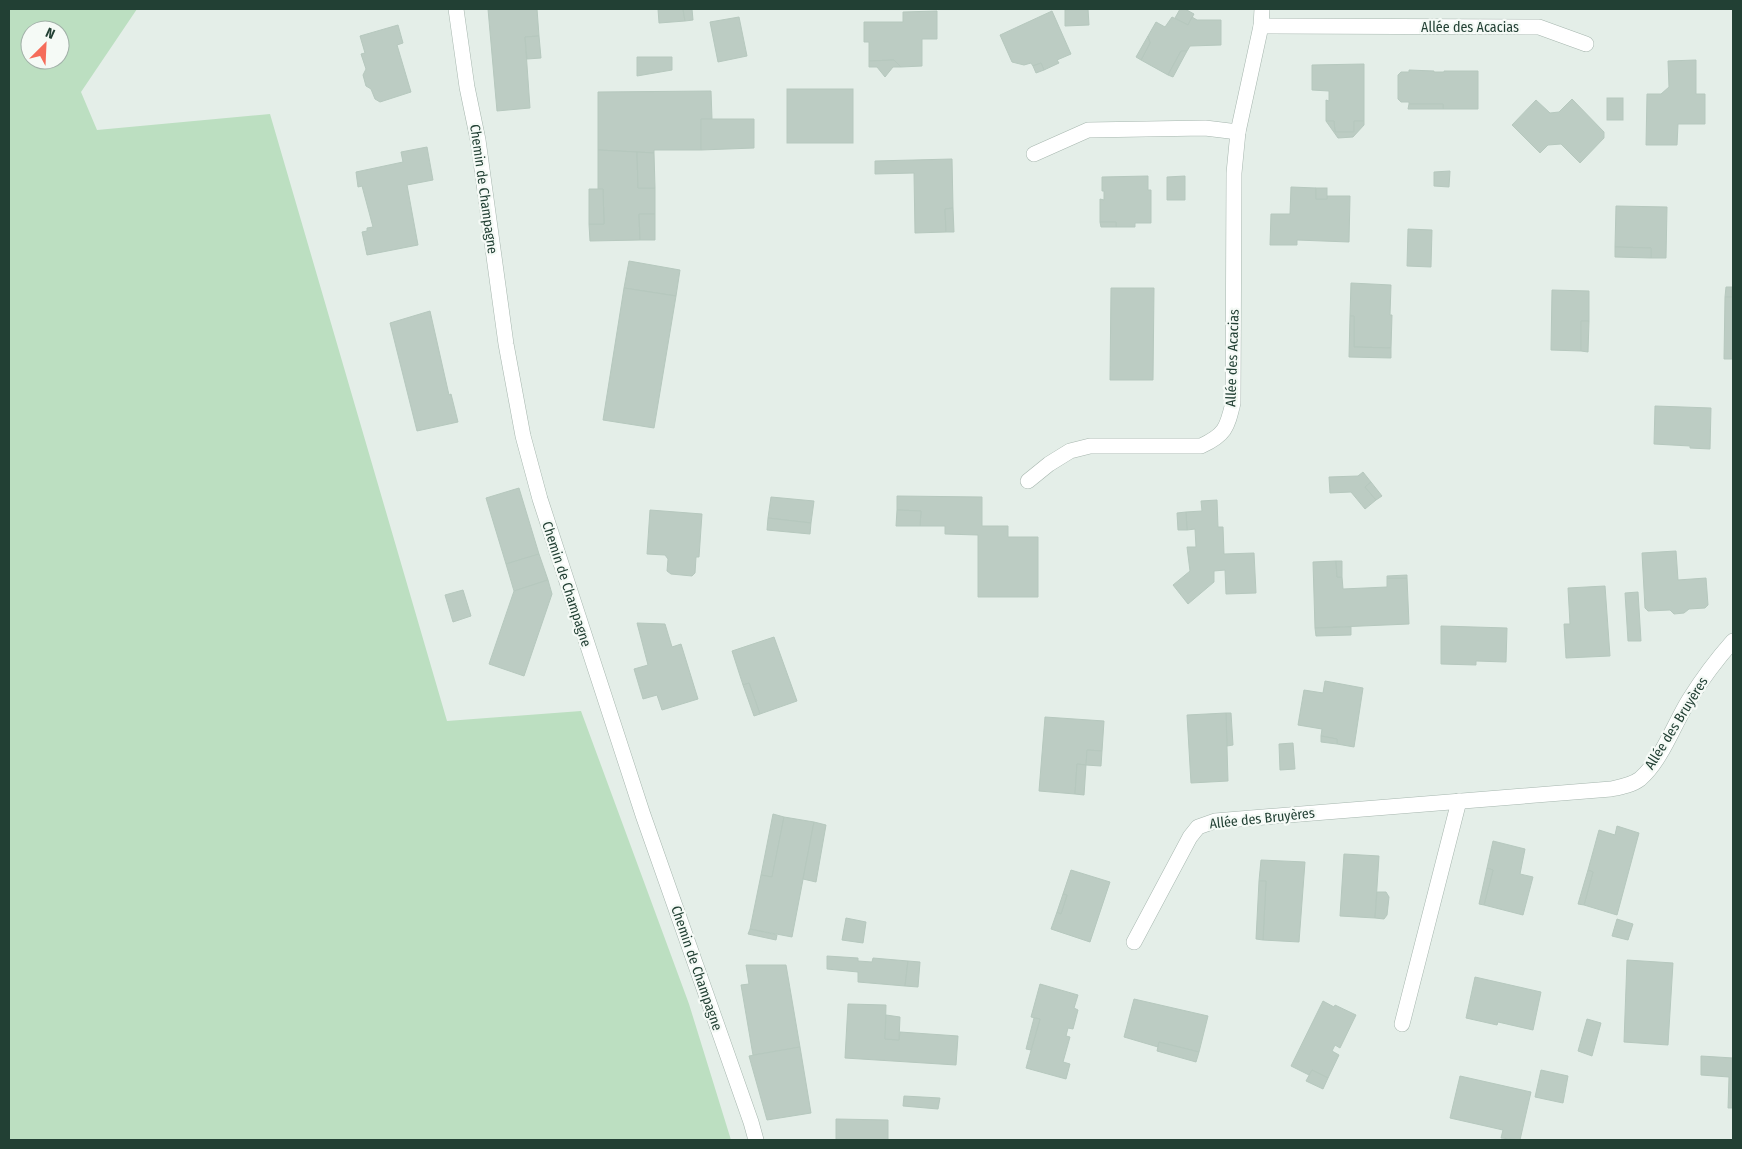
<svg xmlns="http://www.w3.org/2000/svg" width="1742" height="1149" viewBox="0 0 1742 1149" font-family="'Fira Sans Condensed',sans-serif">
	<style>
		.green { fill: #bcdfc1; fill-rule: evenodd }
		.building { fill: #bcccc3; stroke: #b6c8be }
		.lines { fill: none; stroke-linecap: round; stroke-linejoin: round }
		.minor-casing { stroke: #a6b6ae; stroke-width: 16 }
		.minor { stroke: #fff; stroke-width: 15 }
		.labels { text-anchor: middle; stroke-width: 4.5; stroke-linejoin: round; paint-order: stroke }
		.street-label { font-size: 14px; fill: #224034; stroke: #f5faf6 }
	</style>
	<rect width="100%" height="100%" fill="#e4eee8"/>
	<path class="green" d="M9,9H137L81,92L97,130L270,114L447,721L581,711L689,1004L731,1140H9ZM30,30H60V60H30Z"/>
	<g class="building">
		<path d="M488,9H537L539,36L525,37L530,108L497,111Z"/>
		<path d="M658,9H683L685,21L659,23Z"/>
		<path d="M683,9H692L693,20L685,21Z"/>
		<path d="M1065,9H1088L1089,25L1065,26Z"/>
		<path d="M1180,9H1185L1194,14L1188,25L1175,18Z"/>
		<path d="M937,11V39H922V66L901,67L894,60L869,61V42H864V22H903V12Z"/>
		<path d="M1052,11L1071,54L1057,60L1059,63L1044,70L1041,63L1033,66L1031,63L1024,65L1012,62L1000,35Z"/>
		<path d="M739,17L747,56L718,62L710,22Z"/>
		<path d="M1172,17L1188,25L1192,17L1197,20H1221V45L1190,46L1187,51H1181L1168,75L1141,60L1150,43L1148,36L1156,22L1165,27Z"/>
		<path d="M398,25L403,43L397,45L411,92L380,102L375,99L371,89L366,86L363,75L366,69L361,54L365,53L360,36Z"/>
		<path d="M539,36L541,58L527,59L525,37Z"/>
		<path d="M1148,36L1150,43L1141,60L1136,57Z"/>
		<path d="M1181,51H1187L1173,77L1168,75Z"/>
		<path d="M637,57H672V70L637,76Z"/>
		<path d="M894,60L901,67H893L885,77L877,67H869V61Z"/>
		<path d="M1696,60V94H1705V124H1678L1677,145H1646L1647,94H1661L1669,87L1668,61Z"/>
		<path d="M1041,63L1044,70L1036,73L1033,66Z"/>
		<path d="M1364,64V121H1354V132H1335L1334,121H1326V100L1329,101V91L1312,90V65Z"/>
		<path d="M1409,70L1434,71V72H1444V71H1478V109H1443V104H1409V102H1401L1398,99V75L1401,72H1409Z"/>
		<rect x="787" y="89" width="66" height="54"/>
		<path d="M711,91L712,119H701V150H654V153L598,150V92Z"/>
		<rect x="1607" y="98" width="16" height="22"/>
		<path d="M1572,99L1604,132V138L1580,163L1561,144L1548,145L1540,153L1512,125L1536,100L1550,113L1559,112Z"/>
		<path d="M1409,104H1443V109H1408Z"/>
		<path d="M701,119H754V148L701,150Z"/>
		<path d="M1326,121H1334L1335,132H1354V121H1364V125L1353,137L1338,138Z"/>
		<path d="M427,147L433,180L407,185L418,245L367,255L362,232L367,231V228L373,227L362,186L358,187L356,172L403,162L401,152Z"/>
		<path d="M598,150L637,152L638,188H655V214H639L640,240L590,241L589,224H604L603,189H598Z"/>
		<path d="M637,152L654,153L655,188H638Z"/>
		<path d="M952,159L953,208L945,209L946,232L915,233L914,173L875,174V161Z"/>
		<path d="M1450,171L1449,187L1434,186V172Z"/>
		<path d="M1148,176V190H1151V223H1135V227H1116V222H1100V199L1104,200V191H1102V177Z"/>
		<path d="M1185,176V200H1167V177Z"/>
		<path d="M1291,187L1316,188V199H1327V196H1350L1349,242L1297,240V245H1270L1271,214H1290Z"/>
		<rect x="1316" y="188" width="11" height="11"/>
		<path d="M589,189H603L604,224H589Z"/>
		<path d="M1616,206L1667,207L1666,258H1651V248L1615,247Z"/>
		<path d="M953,208L954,232H946L945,209Z"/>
		<path d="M639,214H655V240H640Z"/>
		<path d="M1100,222H1116V227H1101Z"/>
		<path d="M1408,229L1432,230L1431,267L1407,266Z"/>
		<path d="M1615,247L1651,248V258L1615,257Z"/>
		<path d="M629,261L680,270L676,296L624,288Z"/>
		<path d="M1351,283L1391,285L1390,315H1392L1391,348L1354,347V316H1350Z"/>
		<path d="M1726,287H1733V297H1725Z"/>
		<path d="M624,288L676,296L654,428L603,420Z"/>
		<path d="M1111,288H1154L1153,380H1110Z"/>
		<path d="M1552,290L1589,291V321H1581V351L1551,350Z"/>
		<path d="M1725,297H1733V359H1724Z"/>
		<path d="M430,311L449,395L451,394L458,422L417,431L390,323Z"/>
		<path d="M1350,316H1354V347L1391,348V358L1349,357Z"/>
		<path d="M1581,321H1589L1588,352L1581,351Z"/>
		<path d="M1655,406L1711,408L1710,449L1690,448V446L1654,444Z"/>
		<path d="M1363,472L1371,482L1365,487L1376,500L1365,509L1351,492L1330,493L1329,477L1358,476Z"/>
		<path d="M1371,482L1382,496L1376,500L1365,487Z"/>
		<path d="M519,488L539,554L506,564L486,498Z"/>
		<path d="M897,496L982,497V526H1008V537H1038V597H978V535L945,534V526H920L921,511L897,510Z"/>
		<path d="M771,497L814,501L811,523L768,518Z"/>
		<path d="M1217,500L1218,527H1223L1224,554L1254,553L1256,593L1226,594L1225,570L1214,571V582L1188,604L1173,585L1190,571L1187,547H1196L1195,529L1187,530L1186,512L1202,511L1201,501Z"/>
		<path d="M650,510L702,514L699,557H696L695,573L692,576L671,574L667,571L668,559L665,555L647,554Z"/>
		<path d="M897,510L921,511L920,526H896Z"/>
		<path d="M1186,512L1187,530H1178L1177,513Z"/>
		<path d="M768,518L811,523L810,534L767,530Z"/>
		<path d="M1676,551L1678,580L1706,578L1708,605L1705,608L1689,609L1684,613L1674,614L1670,610L1648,611L1645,608L1642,553Z"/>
		<path d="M539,554L548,580L514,591L506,564Z"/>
		<path d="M1336,561L1337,577H1342L1343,589L1387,587V578H1407L1409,624L1315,628L1313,562Z"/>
		<path d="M1336,561H1342V577H1337Z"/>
		<path d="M1407,575V578H1387V576Z"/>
		<path d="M548,580L552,594L524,676L489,664L514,591Z"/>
		<path d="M1605,586L1610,656L1566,658L1564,624H1570L1568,588Z"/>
		<path d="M463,590L471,616L453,622L445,595Z"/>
		<path d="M1638,592L1641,641H1628L1625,593Z"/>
		<path d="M637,623L665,624L672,647L681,644L698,699L662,710L657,695L643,699L634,669L648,665Z"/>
		<path d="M1441,626L1507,628L1506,662L1476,661V665L1441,664Z"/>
		<path d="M1351,627V635L1316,636L1315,628Z"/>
		<path d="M774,637L797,701L760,714L749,683L743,685L732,651Z"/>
		<path d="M1325,681L1363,688L1354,747L1337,744V739L1321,736L1322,729L1298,725L1304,690L1323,693Z"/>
		<path d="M749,683L760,714L754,716L743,685Z"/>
		<path d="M1226,713H1231L1233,745L1227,746Z"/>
		<path d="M1226,713L1228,781L1191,783L1187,715Z"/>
		<path d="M1045,717L1104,721L1102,751L1087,750L1086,765L1077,764L1075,794L1039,791Z"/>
		<path d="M1321,736L1337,739V744L1321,742Z"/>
		<path d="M1293,743L1295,769L1280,770L1279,744Z"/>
		<path d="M1087,750L1102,751L1101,766L1086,765Z"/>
		<path d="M1077,764L1086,765L1084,795L1075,794Z"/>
		<path d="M773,814L784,817L772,877L761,875Z"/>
		<path d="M784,817L814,822L792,937L750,929L761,875L772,877Z"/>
		<path d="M814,822L826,825L816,882L803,879Z"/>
		<path d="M1617,826L1639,833L1617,915L1584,905L1593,872L1588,870L1599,830L1615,835Z"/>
		<path d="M1493,841L1525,849L1520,874L1533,877L1523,915L1484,905L1493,870L1487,868Z"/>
		<path d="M1344,854L1379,856L1375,918L1340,916Z"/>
		<path d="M1261,860L1305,862L1299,942L1263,940L1266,881H1259Z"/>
		<path d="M1487,868L1493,870L1484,905L1479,904Z"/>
		<path d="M1071,870L1110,882L1090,942L1051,929L1057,912L1061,914L1067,895L1063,894Z"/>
		<path d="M1588,870L1593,872L1584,905L1578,904Z"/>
		<path d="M1259,881H1266L1263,940L1256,939Z"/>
		<path d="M1377,892H1386L1389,897L1387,915L1384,919L1375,918Z"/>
		<path d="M1063,894L1067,895L1061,914L1057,912Z"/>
		<path d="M846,918L866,922L863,943L842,940Z"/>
		<path d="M1617,919L1633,924L1628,940L1612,936Z"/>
		<path d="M750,929L777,935L776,940L748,934Z"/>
		<path d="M827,956L858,958V961L872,962L873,958L908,961L905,986L858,982V972L827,969Z"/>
		<path d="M1627,960L1673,963L1668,1045L1624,1042Z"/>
		<path d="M908,961L920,962L918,987L905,986Z"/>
		<path d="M746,965H786L800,1047L753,1055L741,985L749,984Z"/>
		<path d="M1475,977L1541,992L1533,1030L1498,1022L1497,1025L1466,1018Z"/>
		<path d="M1040,984L1078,995L1074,1008L1078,1010L1073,1029L1068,1028L1066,1036L1070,1037L1063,1062L1070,1064L1066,1079L1026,1068L1040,1019L1031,1017Z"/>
		<path d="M1134,999L1208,1016L1199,1052L1159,1042L1158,1047L1124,1037Z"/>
		<path d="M1323,1001L1334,1007L1335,1005L1356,1015L1340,1048L1335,1045L1332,1051L1339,1055L1328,1078L1312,1070L1309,1075L1291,1066Z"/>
		<path d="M848,1004L886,1005L885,1039L899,1040L900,1032L958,1036L956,1065L845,1058Z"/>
		<path d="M886,1015L900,1017L899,1040L885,1039Z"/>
		<path d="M1034,1018L1040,1019L1031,1050L1026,1049Z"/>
		<path d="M1587,1019L1601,1023L1592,1056L1578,1051Z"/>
		<path d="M1159,1042L1199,1052L1196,1062L1157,1051Z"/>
		<path d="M800,1047L811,1113L767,1120L749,1056Z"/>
		<path d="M1701,1056L1733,1058V1108H1728L1729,1077L1701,1075Z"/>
		<path d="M1312,1070L1328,1078L1323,1089L1306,1081Z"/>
		<path d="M1541,1070L1568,1076L1563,1103L1535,1097Z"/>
		<path d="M1460,1076L1531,1092L1520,1140L1501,1138L1503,1130L1450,1118Z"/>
		<path d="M904,1096L940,1098L938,1109L903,1106Z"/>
		<path d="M836,1119L888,1120V1140H836Z"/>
	</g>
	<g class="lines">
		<defs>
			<g id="minor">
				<path d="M456,9L467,87L478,140L506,344L523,436L540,499L643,815L751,1122L756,1140"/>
				<path d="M1261,26L1539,27L1586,44"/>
				<path d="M1034,154L1088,130L1205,128L1238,132"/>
				<path d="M1028,481L1049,464L1070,451L1090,446H1201C1225,435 1227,428 1233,403L1234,173L1238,132L1261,26L1262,9"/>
				<path d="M1134,942L1190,837L1198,827L1215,821L1611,789C1621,787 1632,785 1640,779C1662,760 1674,724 1689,700C1702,679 1717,659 1733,641"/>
				<path d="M1402,1024L1459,801"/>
			</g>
		</defs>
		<use href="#minor" class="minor-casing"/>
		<use href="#minor" class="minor"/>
	</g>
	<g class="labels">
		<g class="street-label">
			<text x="1470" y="32">Allée des Acacias</text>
			<text transform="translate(484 189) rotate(82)" y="5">Chemin de Champagne</text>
			<text transform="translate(1232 358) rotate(-88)" y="5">Allée des Acacias</text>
			<text transform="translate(567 584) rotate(72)" y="5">Chemin de Champagne</text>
			<text transform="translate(1676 723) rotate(-58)" y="5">Allée des Bruyères</text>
			<text transform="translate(1262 818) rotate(-6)" y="5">Allée des Bruyères</text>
			<text transform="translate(697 968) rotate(71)" y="5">Chemin de Champagne</text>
		</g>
	</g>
	<rect width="1742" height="1149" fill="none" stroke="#224034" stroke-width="20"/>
	<g transform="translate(45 45) rotate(24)"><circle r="24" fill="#f5faf6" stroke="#a1b0a8"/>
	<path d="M0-4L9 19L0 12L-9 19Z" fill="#f56c5a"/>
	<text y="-8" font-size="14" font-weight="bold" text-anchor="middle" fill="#224034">N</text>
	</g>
</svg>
